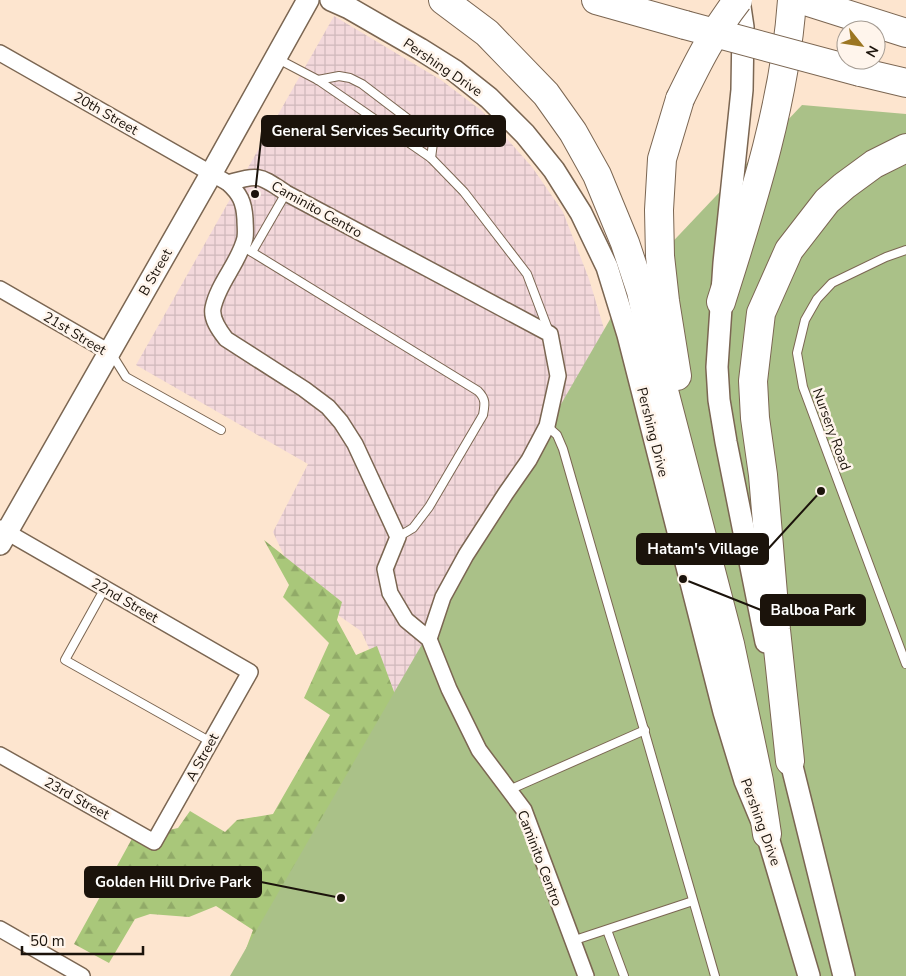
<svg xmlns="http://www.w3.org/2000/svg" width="906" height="976" viewBox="0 0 906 976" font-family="'Nunito Sans',sans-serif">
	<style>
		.industrial { fill: url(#industrial-grid) }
		.forest { fill: url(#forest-firs) }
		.park { fill: #aac188 }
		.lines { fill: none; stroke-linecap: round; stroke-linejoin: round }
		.lane-casing { stroke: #7b6652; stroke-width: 10 }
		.street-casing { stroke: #7b6652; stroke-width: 18 }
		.secondary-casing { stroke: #7b6652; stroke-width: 24 }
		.highway-casing { stroke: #7b6652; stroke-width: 30 }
		.lane { stroke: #fff; stroke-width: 8 }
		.street { stroke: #fff; stroke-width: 15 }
		.secondary { stroke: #fff; stroke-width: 21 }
		.highway { stroke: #fff; stroke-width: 28 }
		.highway-bridge-casing { stroke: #7b6652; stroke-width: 30; stroke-linecap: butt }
		.highway-bridge { stroke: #fff; stroke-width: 28 }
		.labels { text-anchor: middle; stroke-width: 5; stroke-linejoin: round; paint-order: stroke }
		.street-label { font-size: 14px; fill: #1b130b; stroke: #fff5ec }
		.leader { fill: none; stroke: #1b130b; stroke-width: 2 }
		.callout-dot { fill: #1b130b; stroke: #fff5ec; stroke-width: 2 }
		.callout { fill: #1b130b; stroke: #1b130b; stroke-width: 2 }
		.callout-label { font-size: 15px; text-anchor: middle; font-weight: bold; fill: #fff }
	</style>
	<defs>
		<pattern id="industrial-grid" width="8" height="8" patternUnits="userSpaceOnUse" patternTransform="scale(1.25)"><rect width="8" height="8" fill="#f3d8db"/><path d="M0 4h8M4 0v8" fill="none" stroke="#d0b8bb"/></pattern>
		<pattern id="forest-firs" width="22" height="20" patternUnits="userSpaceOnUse" patternTransform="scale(1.25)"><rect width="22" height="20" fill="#a9c77a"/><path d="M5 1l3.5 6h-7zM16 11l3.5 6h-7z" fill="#91aa68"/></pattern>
	</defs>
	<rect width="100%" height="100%" fill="#fde5cf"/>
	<path class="industrial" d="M334,16L441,80L482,111L532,167L563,212L589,279L615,365L401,718L361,631L299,588L273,532L308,464L136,365Z"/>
	<path class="forest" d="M264,540L342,602L337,620L356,655L377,646L406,724L237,973L253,930L216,906L189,917L150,914L135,919L109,963L74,944L134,835L151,834L178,828L190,811L225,832L237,820L273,814L330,715L304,698L329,643L283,597L289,585Z"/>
	<path class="park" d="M802,105L906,114V976H230L627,290Z"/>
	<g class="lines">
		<defs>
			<g id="lane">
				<path d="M278,59L318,80L431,158L464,192L527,274L549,332"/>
				<path d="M318,80L339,76L350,78L362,84L429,135L433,143L431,158"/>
				<path d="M242,246L478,391C486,399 485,404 483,415L429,507L413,528L398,537"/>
				<path d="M906,250L886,257L832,283L817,299L805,320L797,353L803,387L906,664"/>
				<path d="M252,252L286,193"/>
				<path d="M111,353L126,377L221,430"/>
				<path d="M547,426L557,435L563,449L715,976"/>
				<path d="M105,588L65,660L211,742"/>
				<path d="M509,790L645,730"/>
				<path d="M607,930L624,976"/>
				<path d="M572,941L693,901"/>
			</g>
			<g id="street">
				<path d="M0,53L228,183C240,194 244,202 245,219C245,225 246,232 245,238C239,263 218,283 213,308C211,319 219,330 226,339L304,389L328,407L341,422L355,444L398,537L385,569L390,593L406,620L429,639L449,689L479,750L524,810L586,976"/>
				<path d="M228,183C260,174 259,175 286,193L550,334L558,376L547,426L529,460L506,493L466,555L443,597L429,639"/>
				<path d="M0,289L109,352"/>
				<path d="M0,528L250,672L154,842L0,755"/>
				<path d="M0,929L82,976"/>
			</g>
			<g id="secondary">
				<path d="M331,0L349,8L420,49L455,71L489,98L525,134L554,170L581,213L607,267L628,335L724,712L745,781L767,834L809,976"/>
				<path d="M739,0L743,27L742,90L724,263L717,367L719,400L726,442L766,642"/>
				<path d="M0,544L211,174L308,0"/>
				<path d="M787,746L844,976"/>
			</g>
			<g id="highway">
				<path d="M443,0L487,33L546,94L573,132L597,175L625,243L641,291L656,360L730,644L759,781L767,834"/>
				<path d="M596,0L685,25"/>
				<path d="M802,0L906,33"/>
				<path d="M860,72L906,83"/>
				<path d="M721,302C752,204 785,103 792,0"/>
				<path d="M677,376L665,301L660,256L659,210L662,159L680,99"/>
				<path d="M790,761L776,630L763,475L755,418L753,381L761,313L789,250L827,201L844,186L874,164L906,148"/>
			</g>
		</defs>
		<use href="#lane" class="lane-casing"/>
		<use href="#street" class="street-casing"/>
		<use href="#secondary" class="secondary-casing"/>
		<use href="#highway" class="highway-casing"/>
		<use href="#lane" class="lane"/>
		<use href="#street" class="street"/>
		<use href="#secondary" class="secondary"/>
		<use href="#highway" class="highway"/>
		<defs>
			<g id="highway-bridge">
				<path d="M685,25L860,72"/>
				<path d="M680,99C698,62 713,32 738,0"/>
			</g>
		</defs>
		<use href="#highway-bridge" class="highway-bridge-casing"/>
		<use href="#highway-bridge" class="highway-bridge"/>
	</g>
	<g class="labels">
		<g class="street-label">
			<text transform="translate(443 67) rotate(34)" y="5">Pershing Drive</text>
			<text transform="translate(106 113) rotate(30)" y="5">20th Street</text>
			<text transform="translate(317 209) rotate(29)" y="5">Caminito Centro</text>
			<text transform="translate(155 272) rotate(-60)" y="5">B Street</text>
			<text transform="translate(75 333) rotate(31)" y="5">21st Street</text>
			<text transform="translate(832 429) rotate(70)" y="5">Nursery Road</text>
			<text transform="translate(653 432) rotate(76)" y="5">Pershing Drive</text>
			<text transform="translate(125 600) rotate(30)" y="5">22nd Street</text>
			<text transform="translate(202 757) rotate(-61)" y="5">A Street</text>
			<text transform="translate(77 798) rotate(29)" y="5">23rd Street</text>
			<text transform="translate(761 822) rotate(70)" y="5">Pershing Drive</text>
			<text transform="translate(540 858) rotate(69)" y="5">Caminito Centro</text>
		</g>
	</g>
	<path class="leader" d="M255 194L262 131M821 491L768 549M683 579L761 610M341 898L261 882"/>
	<g class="callout-dot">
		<circle cx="255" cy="194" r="5"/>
		<circle cx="821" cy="491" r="5"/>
		<circle cx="683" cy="579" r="5"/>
		<circle cx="341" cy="898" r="5"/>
	</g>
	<g class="callout">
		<rect x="262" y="116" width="243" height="30" rx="5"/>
		<rect x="637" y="534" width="131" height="30" rx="5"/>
		<rect x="761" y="595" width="104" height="30" rx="5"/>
		<rect x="85" y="867" width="176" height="30" rx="5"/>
	</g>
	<g class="callout-label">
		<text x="383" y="136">General Services Security Office</text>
		<text x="703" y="554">Hatam's Village</text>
		<text x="813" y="615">Balboa Park</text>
		<text x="173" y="887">Golden Hill Drive Park</text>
	</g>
	<g transform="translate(861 45) rotate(120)"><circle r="24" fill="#fff5ec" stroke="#a49b92"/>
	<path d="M0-4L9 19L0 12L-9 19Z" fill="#9c7622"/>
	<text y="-8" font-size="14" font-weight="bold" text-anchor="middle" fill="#1b130b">N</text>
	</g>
	<path d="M22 946v8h121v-8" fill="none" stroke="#1b130b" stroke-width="2.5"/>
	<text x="30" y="946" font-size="15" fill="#1b130b" stroke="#fff5ec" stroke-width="4" paint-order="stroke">50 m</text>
</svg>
